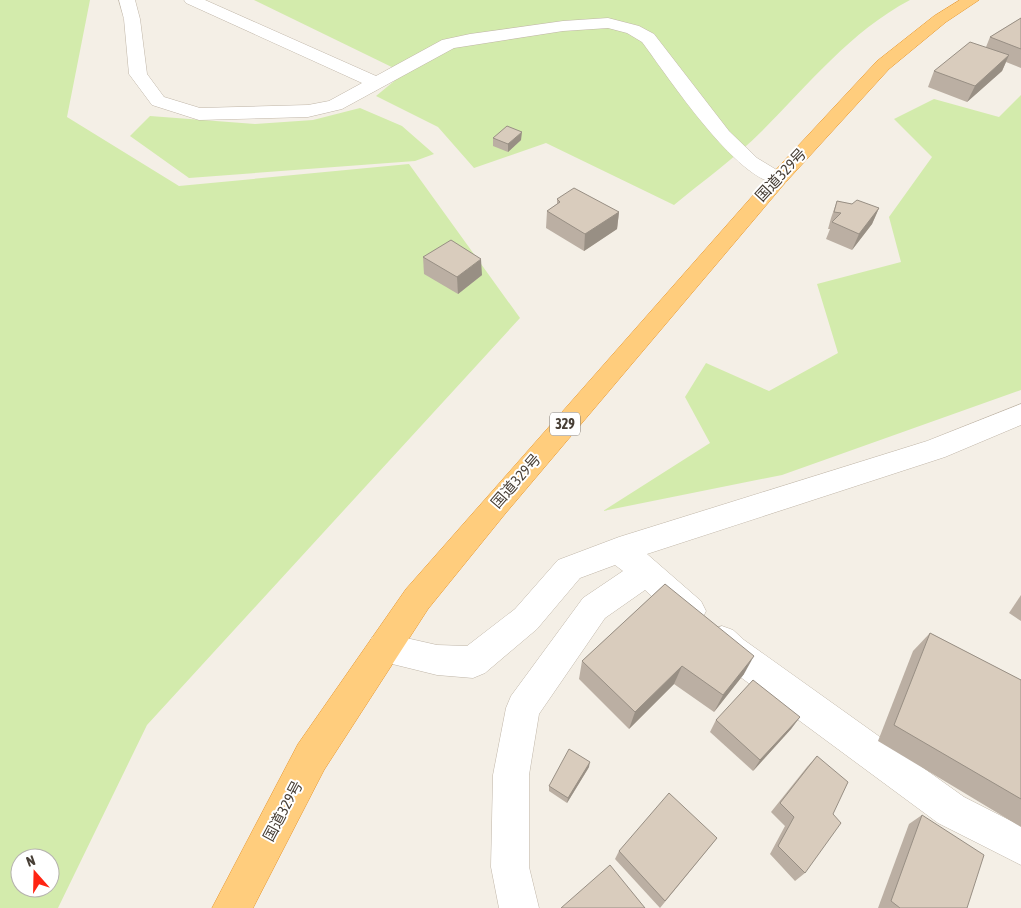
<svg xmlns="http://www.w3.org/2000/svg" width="1021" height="908" viewBox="0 0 1021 908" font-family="'Asap Condensed','Noto Sans JP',sans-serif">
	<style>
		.green { fill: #d3ebac; fill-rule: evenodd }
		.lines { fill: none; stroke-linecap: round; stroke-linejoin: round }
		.minor-casing { stroke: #c0b6a8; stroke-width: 1 }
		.trunk-casing { stroke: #e6952d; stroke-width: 1 }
		.minor { fill: #fff; fill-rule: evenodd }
		.trunk { fill: #ffcd7d; fill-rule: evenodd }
		.wall { fill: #bbafa3 }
		.shaded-wall { fill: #988f84 }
		.building { fill: #d9ccbd; stroke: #988f84 }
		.labels { text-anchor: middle; stroke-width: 4; stroke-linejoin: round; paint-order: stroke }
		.shield { fill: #fff; stroke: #7e7872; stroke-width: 1 }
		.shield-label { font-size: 14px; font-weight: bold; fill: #473e35 }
		.street-label { font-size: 15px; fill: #473e35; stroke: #fff }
	</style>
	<rect width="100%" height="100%" fill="#f4efe6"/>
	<g class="green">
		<path d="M0,0H90L67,117L179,186L409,164L520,318L147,725L58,908H0ZM20,858H50V888H20Z"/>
		<path d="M254,0H910C851,31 808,85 762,131C735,158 703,181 674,205L546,143L474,168L438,127L376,96L404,73Z"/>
		<path d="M1021,95V390L782,475L603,511L710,443L685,397L706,363L769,391L838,353L817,284L901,262L889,217L932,157L894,119L934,99L999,117Z"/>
		<path d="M360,108L402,126L434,154L415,161L189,178L130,136L150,116L255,124L313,120Z"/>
	</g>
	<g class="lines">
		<defs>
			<g id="minor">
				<path d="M119,0H135L140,19L147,74L164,97L200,108L308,105L329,101L362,83L186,3L184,0H205L376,76L442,40L470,34L563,21L608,18L639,26L654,34L729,131L757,158L785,175L788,179L785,183C744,194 665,72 642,42L627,33L608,28L563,31L454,48L342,109L308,117L199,120L152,105L129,74L124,19Z"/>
				<path d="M1021,404V425L945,457L647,554L701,601L706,611L701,621L690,625L679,621L645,590L605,618L539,714L529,775V867L539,908H499L491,867L493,775L506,708L511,696L583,598L623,571L615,565L580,578L537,629L485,673L473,678L437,675L372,659L368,648L372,637L384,633L437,645L467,646L515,609L558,560L619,537L927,441Z"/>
				<path d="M722,626L733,630L744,640L964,797L1021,826V865L938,823L720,662L711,652L706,641L711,630Z"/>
			</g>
			<path id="trunk" d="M960,0H979L946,22L889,69L785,183L505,514L428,609L324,770L253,908H212L298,744L406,589L771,175L877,61L934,16Z"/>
		</defs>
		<use href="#minor" class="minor-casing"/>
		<use href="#trunk" class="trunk-casing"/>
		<use href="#minor" class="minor"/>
		<use href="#trunk" class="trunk"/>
	</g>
	<g class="wall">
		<path d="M1021,18V68L1006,62L1002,71L967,102L928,87L934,71L986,47L990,37Z"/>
		<path d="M493,138L521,140L508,152L493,146Z"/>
		<path d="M557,199L619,212L617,229L584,251L546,228L547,211L557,204Z"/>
		<path d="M837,201L852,204L879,208L872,224L852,250L826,239L830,229H828L831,218Z"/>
		<path d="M423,257L482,275L458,294L424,274Z"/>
		<path d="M665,584L744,674L714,712L674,684L629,729L579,679L582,661Z"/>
		<path d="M1021,595V621L1009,613Z"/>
		<path d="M930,633L1021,680V827L878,741L913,651Z"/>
		<path d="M800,717L791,729L753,771L710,732L716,720Z"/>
		<path d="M817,756L805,873L795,881L770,854L785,826L771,812L807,767Z"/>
		<path d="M589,767L567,803L549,791V786Z"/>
		<path d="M922,815L967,908H878L909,824Z"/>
		<path d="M717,838L660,908L615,859L619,851Z"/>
	</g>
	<g class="shaded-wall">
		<path d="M1009,55L1002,71L967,102L975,86Z"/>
		<path d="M522,132L521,140L508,152V144Z"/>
		<path d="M879,208L872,224L852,250L859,234Z"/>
		<path d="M619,212L617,229L584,251L585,234Z"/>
		<path d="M481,259L482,275L458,294L457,277Z"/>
		<path d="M754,656L744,674L714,712L723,695Z"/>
		<path d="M682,666L674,684L629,729L635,712Z"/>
		<path d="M800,717L791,729L753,771L760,760Z"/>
		<path d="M590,762L589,767L567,803L568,798Z"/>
	</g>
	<g class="building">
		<path d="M1021,18V49L990,37Z"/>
		<path d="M970,42L1009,55L975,86L934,71Z"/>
		<path d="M507,126L522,132L508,144L493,138Z"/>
		<path d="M574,188L619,212L585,234L547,211L560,202L557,199Z"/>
		<path d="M857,200L879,208L859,234L832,222L841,213L834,212L837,201L852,204Z"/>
		<path d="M451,240L481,259L457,277L423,257Z"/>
		<path d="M665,584L754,656L723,695L682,666L635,712L582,661Z"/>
		<path d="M930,633L1021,680V799L894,725Z"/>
		<path d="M753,680L800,717L760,760L716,720Z"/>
		<path d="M569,749L590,762L568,798L549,786Z"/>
		<path d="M817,756L848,782L833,814L841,823L805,873L778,846L794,817L780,803Z"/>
		<path d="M669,793L717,838L665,901L619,851Z"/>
		<path d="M922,815L984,855L967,908H900L891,901Z"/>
		<path d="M610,865L645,908H561Z"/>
	</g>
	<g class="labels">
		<rect class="shield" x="550" y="412.5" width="30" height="23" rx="4"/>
		<g class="shield-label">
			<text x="565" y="429">329</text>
		</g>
		<g class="street-label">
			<text transform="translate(781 175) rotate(-47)" y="5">国道329号</text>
			<text transform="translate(516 481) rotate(-49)" y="5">国道329号</text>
			<text transform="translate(283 811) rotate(-62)" y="5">国道329号</text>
		</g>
	</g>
	<g transform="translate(35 873) rotate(340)"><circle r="24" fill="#ffffff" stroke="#b5b2ae"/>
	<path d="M0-4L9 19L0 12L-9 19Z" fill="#ff2412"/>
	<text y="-8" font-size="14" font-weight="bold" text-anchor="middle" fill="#473e35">N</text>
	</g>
</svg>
